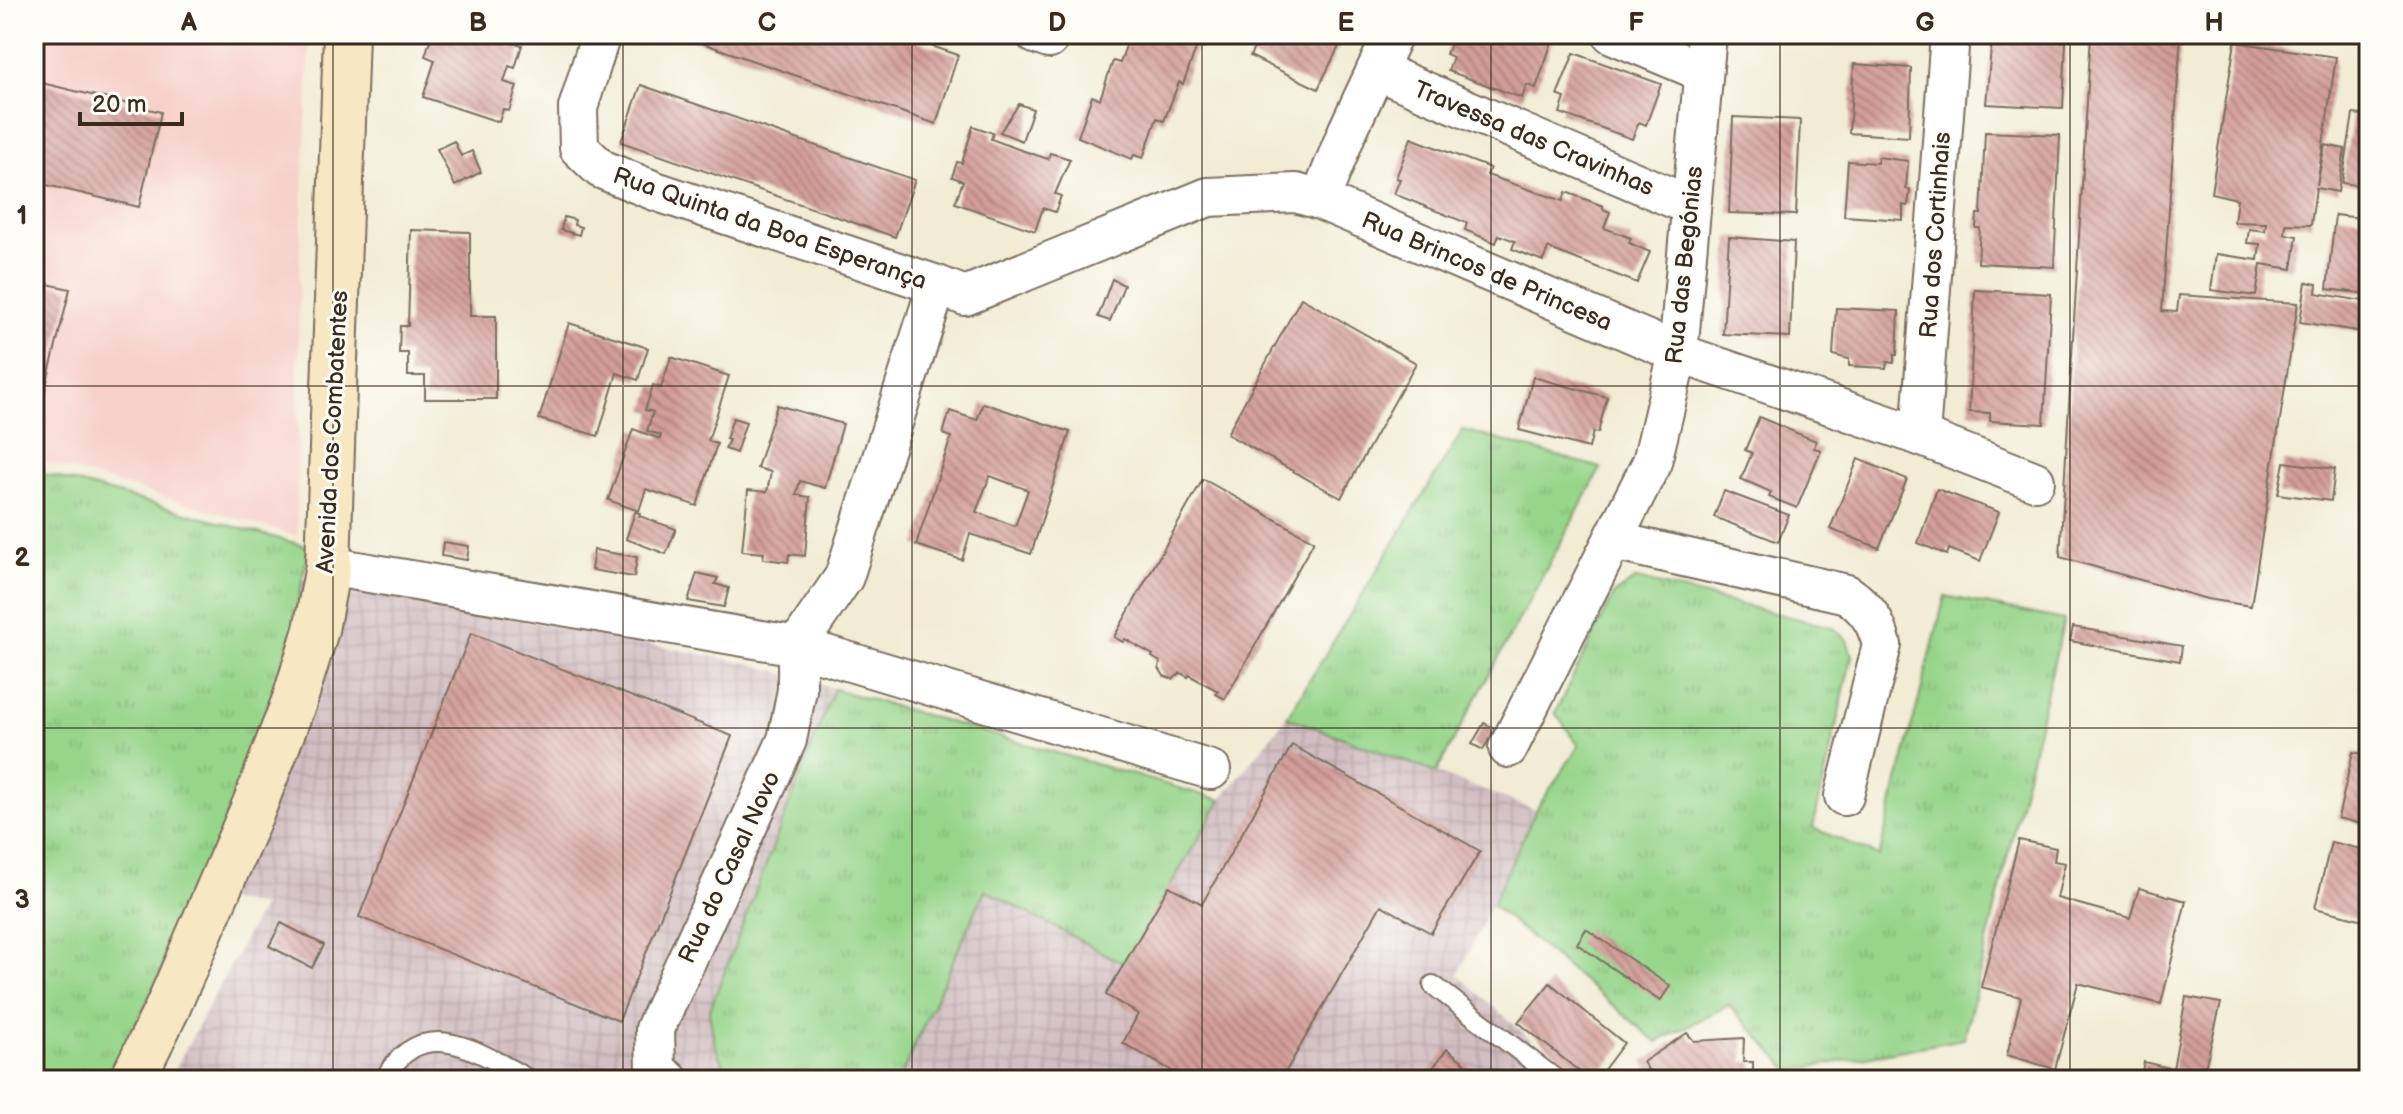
<svg xmlns="http://www.w3.org/2000/svg" width="2403" height="1114" viewBox="0 0 2403 1114" font-family="'Balsamiq Sans',sans-serif">
	<style>
		.built { fill: #f7d0ca }
		.industrial { fill: url(#industrial-grid) }
		.grass { fill: url(#grass-tufts); stroke: #698054; stroke-width: 2 }
		.building { fill: url(#building-back-hatch); fill-rule: evenodd }
		.lines { fill: none; stroke-linecap: round; stroke-linejoin: round }
		.lane-casing { stroke: #7b6e5e; stroke-width: 22 }
		.street-casing { stroke: #7b6e5e; stroke-width: 42 }
		.secondary-casing { stroke: #7b6e5e; stroke-width: 48 }
		.lane { stroke: #fff; stroke-width: 18 }
		.street { stroke: #fff; stroke-width: 38 }
		.secondary { stroke: #f7e8c3; stroke-width: 44 }
		.grid { fill: none; stroke: #3b2a1e; stroke-width: 2; stroke-opacity: 0.55 }
		.labels { text-anchor: middle; stroke-width: 6; stroke-linejoin: round; paint-order: stroke }
		.street-label { font-size: 24px; fill: #3b2a1e; stroke: #fdfcf7 }
		.neatline { fill: none; stroke: #3b2a1e; stroke-width: 3 }
		.grid-label { font-size: 26px; text-anchor: middle; font-weight: bold; fill: #3b2a1e }
	</style>
	<defs>
		<pattern id="industrial-grid" width="8" height="8" patternUnits="userSpaceOnUse" patternTransform="scale(2)"><rect width="8" height="8" fill="#d2bec2"/><path d="M0 4h8M4 0v8" fill="none" stroke="#b5a3a6"/></pattern>
		<pattern id="grass-tufts" width="24" height="20" patternUnits="userSpaceOnUse" patternTransform="scale(2)"><rect width="24" height="20" fill="#97d58b"/><path d="M3 7l-1-3M5 7V3M7 7l1-3M15 17l-1-3M17 17v-4M19 17l1-3" fill="none" stroke="#83b778"/></pattern>
		<pattern id="building-back-hatch" width="6" height="6" patternUnits="userSpaceOnUse" patternTransform="scale(2)"><rect width="6" height="6" fill="#d39d99"/><path d="M-1 5l2 2M0 0l6 6M5-1l2 2" fill="none" stroke="#ac807c"/></pattern>
	</defs>
	<rect width="100%" height="100%" fill="#fdfcf7"/>
	<filter id="ink" filterUnits="userSpaceOnUse"><feTurbulence type="fractalNoise" baseFrequency=".0125" numOctaves="2"/><feDisplacementMap in="SourceGraphic" scale="16" xChannelSelector="R" yChannelSelector="G"/><feConvolveMatrix kernelMatrix="1 2 1 2 8 2 1 2 1" color-interpolation-filters="sRGB"/></filter>
	<filter id="wash" filterUnits="userSpaceOnUse"><feTurbulence type="fractalNoise" baseFrequency=".006" numOctaves="4" result="noise"/><feDisplacementMap in="SourceGraphic" scale="32" xChannelSelector="R" yChannelSelector="G"/><feGaussianBlur stdDeviation="1.8" result="paint"/><feColorMatrix in="noise" values="0 0 0 0 0 0 0 0 0 0 0 0 0 0 0 0 0 1.4 0 .05"/><feComposite in="paint" operator="in"/></filter>
	<g filter="url(#wash)">
		<rect width="100%" height="100%" fill="#f2ecd5"/>
		<path class="built" d="M34,34H310L299,277L297,536L34,459Z"/>
		<path class="industrial" d="M303,578L748,663L1221,800L1287,717L1536,810L1458,975L1576,1080H169L263,905L197,897L259,733L292,633Z"/>
		<g class="grass">
			<path d="M1463,430L1601,468L1436,773L1287,717Z"/>
			<path d="M34,471L309,547L292,633L259,733L197,897L117,1064L104,1080H34Z"/>
			<path d="M1636,579L1831,627L1847,640L1852,655L1813,828L1879,856L1945,596L2064,620L1964,1039L1790,1071L1729,1005L1657,1042L1492,905L1536,810L1579,746L1555,713L1614,594Z"/>
			<path d="M834,689L1221,800L1124,964L985,890L899,1080H741C715,1067 714,1037 709,1012Z"/>
		</g>
		<g id="blocks">
			<g class="building">
				<path d="M432,34H514L512,42L522,45L515,68L509,66L504,82L517,86L509,111L503,109L499,122L423,97L435,60L425,56Z"/>
				<path d="M676,34H896L958,55L936,124Z"/>
				<path d="M1130,34H1209L1204,48L1197,46L1183,84L1179,82L1164,121L1157,118L1143,158L1134,155L1132,159L1078,137L1092,96L1100,99L1113,61L1120,63Z"/>
				<path d="M1261,34H1345L1318,89L1250,56Z"/>
				<path d="M1454,34H1528L1552,42L1536,88L1527,85L1522,98L1448,71L1453,57L1446,54Z"/>
				<path d="M2091,34H2181L2162,311L2177,312L2179,295L2298,303L2251,606L2207,599L2060,557Z"/>
				<path d="M1992,37L2066,41L2063,108L1986,104Z"/>
				<path d="M2235,42L2336,57L2317,185L2325,145L2345,149L2338,192L2316,188L2311,225L2286,224L2285,234L2297,236L2292,269L2261,264L2256,296L2211,290L2216,254L2258,260L2260,244L2247,243L2249,229L2265,231L2266,223L2234,222L2237,199L2211,193Z"/>
				<path d="M1574,53L1661,84L1646,125L1639,122L1632,139L1560,113L1565,98L1557,95Z"/>
				<path d="M1854,64L1911,68L1909,137L1849,133Z"/>
				<path d="M38,82L161,112L139,207L34,182V100Z"/>
				<path d="M641,85L915,180L895,237L621,142Z"/>
				<path d="M1019,104L1033,109L1022,141L1000,132Z"/>
				<path d="M2353,114L2369,116V187L2342,183Z"/>
				<path d="M1733,117L1800,120L1796,215L1729,213Z"/>
				<path d="M973,126L993,133L991,139L1018,149L1048,159L1050,153L1070,159L1055,194L1061,196L1055,212L1043,208L1035,231L955,203L963,181L952,177L957,162L962,163Z"/>
				<path d="M1985,132L2060,135L2054,267L1978,263L1980,228H1976L1977,214H1981Z"/>
				<path d="M1411,138L1490,168L1487,175L1563,201L1566,192L1603,206V209L1610,212L1604,228L1631,238L1629,243L1650,252L1637,283L1548,248L1543,261L1512,249L1515,241L1499,235L1496,243L1465,230L1467,223L1394,194L1400,179L1396,178Z"/>
				<path d="M454,141L461,156L472,151L481,172L455,186L437,149Z"/>
				<path d="M1878,157L1908,161L1906,189L1910,190L1908,206L1903,205V220L1844,216L1848,161L1877,163Z"/>
				<path d="M2335,215L2369,219V294L2327,289Z"/>
				<path d="M564,217L575,220L574,225L581,227L579,235L561,230Z"/>
				<path d="M411,230L470,232V316H496V399H425V376H408V353H399L400,326H408Z"/>
				<path d="M1729,237L1794,242L1790,337L1723,334Z"/>
				<path d="M1112,279L1124,285L1110,321L1098,317Z"/>
				<path d="M34,281L70,289L39,414L34,413Z"/>
				<path d="M2306,282L2317,284L2316,293L2369,302V333L2300,322Z"/>
				<path d="M1975,290L2051,294L2044,424L1990,421V413L1969,412Z"/>
				<path d="M1301,298L1416,363L1341,498L1227,434Z"/>
				<path d="M1836,308L1899,311L1897,355H1894V363L1887,362L1886,368L1849,366V359L1833,355Z"/>
				<path d="M569,323L648,348L638,380L617,373L598,436L539,419Z"/>
				<path d="M671,357L729,376L708,441L717,444L697,506L646,489L639,511L608,500L633,429L660,439L661,435L647,431L653,412L645,410L653,385L661,388Z"/>
				<path d="M1533,377L1607,397L1598,433L1593,432L1589,448L1519,430Z"/>
				<path d="M983,403L1070,432L1031,554L970,534L962,560L916,545L951,437L943,434L950,411L977,420ZM990,476L1028,490L1015,526L976,512Z"/>
				<path d="M777,405L843,424L825,488L800,481L796,495L810,497L805,556L789,554L788,562L763,559L764,553L742,551L748,490L767,492L771,472L757,468Z"/>
				<path d="M1759,417L1816,441L1814,448L1821,450L1797,508L1769,497L1771,492L1741,479L1752,453L1745,450Z"/>
				<path d="M733,418L746,422L736,453L725,449L729,440L726,439Z"/>
				<path d="M1858,459L1907,479L1879,548L1830,529Z"/>
				<path d="M2284,462L2335,469L2331,501L2278,494Z"/>
				<path d="M1203,479L1314,541L1225,699L1216,694L1218,691L1189,675L1188,677L1181,673L1173,679L1164,676L1159,668L1160,662L1152,657L1153,655L1125,639L1123,642L1114,637Z"/>
				<path d="M1937,489L1999,512L1980,561L1949,549L1947,555L1918,543Z"/>
				<path d="M1724,491L1789,515L1778,542L1714,517Z"/>
				<path d="M635,512L640,513L639,516L676,529L666,554L626,539Z"/>
				<path d="M443,542L469,546L467,560L441,556Z"/>
				<path d="M594,550L637,557L634,577L591,570Z"/>
				<path d="M697,573L718,578L715,584L729,588L724,607L688,601Z"/>
				<path d="M2073,627L2182,646L2180,661L2070,641Z"/>
				<path d="M471,633L732,736L619,1021L359,917Z"/>
				<path d="M2368,659H2369V695L2360,693Z"/>
				<path d="M1484,723L1495,729L1483,750L1472,744Z"/>
				<path d="M1292,745L1480,851L1431,933L1381,905L1281,1080H1188L1123,1043L1138,1014L1106,995L1169,886L1202,904Z"/>
				<path d="M2353,752L2369,755V826L2338,818Z"/>
				<path d="M2019,840L2056,848L2054,861L2065,863L2057,898L2130,918L2139,888L2186,901L2161,1004L2078,983L2055,1069L2007,1055L2021,997L1981,987Z"/>
				<path d="M2331,842L2369,851L2368,921L2315,908Z"/>
				<path d="M281,923L324,945L312,968L269,946Z"/>
				<path d="M1586,929L1670,986L1660,1001L1577,944Z"/>
				<path d="M1550,983L1624,1043L1596,1080H1590L1518,1022Z"/>
				<path d="M2186,997L2221,1003L2203,1076H2198L2197,1080H2140L2144,1062L2173,1069Z"/>
				<path d="M1687,1033L1694,1041L1744,1038L1743,1062H1753V1073H1774L1773,1080H1645L1652,1076L1643,1062Z"/>
				<path d="M1447,1049L1487,1080H1424Z"/>
			</g>
		</g>
	</g>
	<g filter="url(#ink)">
		<use href="#blocks" fill-opacity="0" stroke="#7b6e5e" stroke-width="2"/>
		<g class="lines">
			<defs>
				<g id="lane">
					<path d="M1433,985L1557,1080"/>
					<path d="M384,1080C422,1010 480,1053 530,1080"/>
				</g>
				<g id="street">
					<path d="M601,34L578,108L579,148L601,169L655,191L937,285L844,577L797,646"/>
					<path d="M1035,34L1049,39"/>
					<path d="M1612,34L1703,72"/>
					<path d="M1376,70L1691,206"/>
					<path d="M1320,200L1347,132L1393,34"/>
					<path d="M937,285L965,296L1208,197L1296,193L1320,200L1678,353L1920,436L2035,481"/>
					<path d="M1920,436L1950,34"/>
					<path d="M1613,541L1847,594C1867,608 1876,621 1882,645L1844,796"/>
					<path d="M328,566L797,646L1211,770"/>
					<path d="M1508,748L1652,462L1678,353L1707,34"/>
					<path d="M669,1080L656,1070L655,1029L787,740L797,690V646"/>
				</g>
				<path id="secondary" d="M132,1080L167,1009L255,804L295,699L316,630L328,566L346,34"/>
			</defs>
			<use href="#lane" class="lane-casing"/>
			<use href="#street" class="street-casing"/>
			<use href="#secondary" class="secondary-casing"/>
			<use href="#lane" class="lane"/>
			<use href="#street" class="street"/>
			<use href="#secondary" class="secondary"/>
		</g>
	</g>
	<path class="grid" d="M333,34V1080M623,34V1080M912,34V1080M1202,34V1080M1491,34V1080M1780,34V1080M2070,34V1080M34,386H2369M34,728H2369"/>
	<g class="labels">
		<g class="street-label">
			<text transform="translate(1534 138) rotate(23)" y="8">Travessa das Cravinhas</text>
			<text transform="translate(770 228) rotate(19)" y="8">Rua Quinta da Boa Esperança</text>
			<text transform="translate(1935 235) rotate(-86)" y="8">Rua dos Cortinhais</text>
			<text transform="translate(1684 265) rotate(-84)" y="8">Rua das Begónias</text>
			<text transform="translate(1487 271) rotate(23)" y="8">Rua Brincos de Princesa</text>
			<text transform="translate(332 432) rotate(-87)" y="8">Avenida dos Combatentes</text>
			<text transform="translate(729 867) rotate(-65)" y="8">Rua do Casal Novo</text>
		</g>
	</g>
	<rect width="2403" height="1114" fill="none" stroke="#fdfcf7" stroke-width="88"/>
	<path d="M80 112v12h102v-12" fill="none" stroke="#3b2a1e" stroke-width="4"/>
	<text x="92" y="112" font-size="24" fill="#3b2a1e" stroke="#fdfcf7" stroke-width="6" paint-order="stroke">20 m</text>
	<rect x="44" y="44" width="2315" height="1026" class="neatline"/>
	<g class="grid-label">
		<text x="189" y="31">A</text>
		<text x="478" y="31">B</text>
		<text x="767" y="31">C</text>
		<text x="1057" y="31">D</text>
		<text x="1346" y="31">E</text>
		<text x="1636" y="31">F</text>
		<text x="1925" y="31">G</text>
		<text x="2214" y="31">H</text>
		<text x="22" y="224">1</text>
		<text x="22" y="566">2</text>
		<text x="22" y="908">3</text>
	</g>
</svg>
